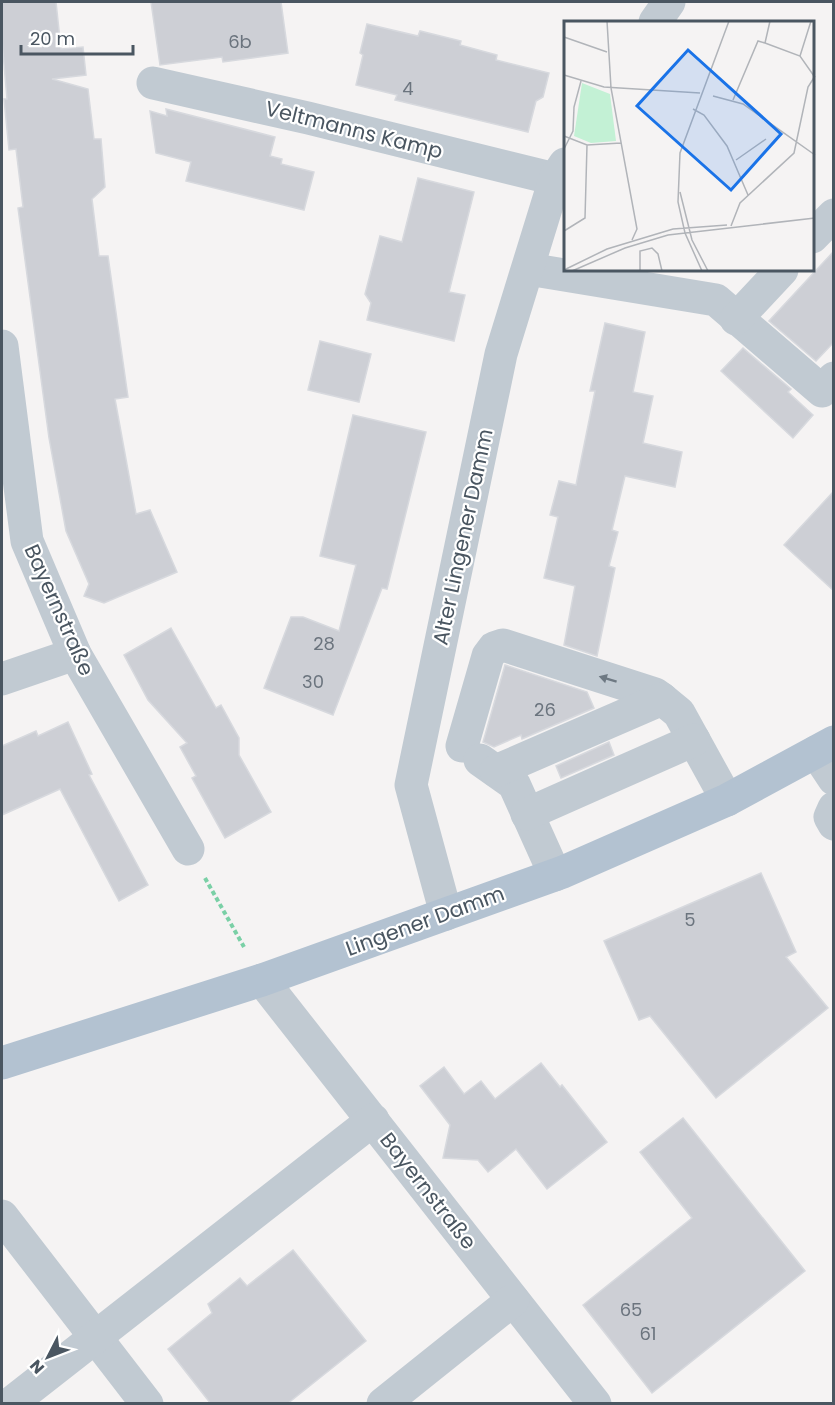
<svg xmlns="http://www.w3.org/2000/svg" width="835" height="1405" viewBox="0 0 835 1405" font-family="Poppins,sans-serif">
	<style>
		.building { fill: #cdcfd5; stroke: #d7d9de; stroke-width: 1.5 }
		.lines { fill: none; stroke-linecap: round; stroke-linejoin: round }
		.path { stroke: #7ad0a6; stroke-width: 4; stroke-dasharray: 4.5 3; stroke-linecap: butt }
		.minor { stroke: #c1cad2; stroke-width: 33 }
		.major { stroke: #b3c2d1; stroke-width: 33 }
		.oneway { fill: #6e7983 }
		.labels { text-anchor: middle; stroke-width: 4.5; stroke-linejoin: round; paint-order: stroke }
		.number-label { font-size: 18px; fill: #6b747e }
		.street-label { font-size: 21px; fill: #4a5661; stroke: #fff }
		.inset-road { fill: none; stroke: #b1b4b9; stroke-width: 1.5 }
		.view { fill: #1a73e8; fill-opacity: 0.15; stroke: #1a73e8; stroke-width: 3 }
		.inset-edge { fill: none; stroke: #4a5661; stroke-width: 3 }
	</style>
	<rect width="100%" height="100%" fill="#f5f3f3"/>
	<g class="building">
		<path d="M2,2H56L61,49L83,47L86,75L52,79L88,89L94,139H101L105,187L92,199L99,256H108L128,397L115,399L136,514L150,510L177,572L104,603L84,596L89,584L66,531L49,438L18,208L23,207L16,149L9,150L4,99H7L2,41Z"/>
		<path d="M151,2H281L288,53L223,62L222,57L160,65Z"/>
		<path d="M367,24L418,36L420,31L461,41L460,45L497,55L496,60L549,73L543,97L536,101L528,132L395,100L397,95L356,85L363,55L360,53Z"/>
		<path d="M166,109L275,137L270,156L282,159L281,164L314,172L304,210L186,181L191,162L156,153L150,111L167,116Z"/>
		<path d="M418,178L474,192L449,292L465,295L454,341L367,320L371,303L365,294L380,236L402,242Z"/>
		<path d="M834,251V342L816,361L769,321Z"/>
		<path d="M605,323L645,332L633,392L653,396L643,443L682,452L675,487L625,476L612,530L618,532L609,566L615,568L597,656L564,645L575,586L544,578L558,517L550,515L559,481L576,485L595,391H590Z"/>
		<path d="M320,341L371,354L359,402L308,390Z"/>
		<path d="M743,348L791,389L788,392L813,415L793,438L721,371Z"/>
		<path d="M353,415L426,432L387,589L382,588L333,715L264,688L291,617H303L339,631L356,565L320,556Z"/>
		<path d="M834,491V591L784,545Z"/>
		<path d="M171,628L216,708L221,705L239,738V755L271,812L225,838L192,778L196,776L180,747L187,743L148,700L124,655Z"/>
		<path d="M505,665L587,692L594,708L522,739L521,735L494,747L483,742Z"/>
		<path d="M68,722L92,774L89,775L148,885L119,901L60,789L2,815V746L36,731L38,736Z"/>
		<path d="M609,742L614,755L561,778L556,766Z"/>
		<path d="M761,873L796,952L786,957L828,1008L716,1098L650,1016L639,1020L604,941Z"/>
		<path d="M541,1063L560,1087L562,1085L607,1142L547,1189L516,1149L488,1172L478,1160L443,1158L450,1125L420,1086L444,1067L464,1094L481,1081L495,1099Z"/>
		<path d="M683,1118L805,1271L652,1393L583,1305L692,1218L640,1152Z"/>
		<path d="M293,1250L366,1341L287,1404H211L168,1349L212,1313L208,1304L240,1278L247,1286Z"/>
	</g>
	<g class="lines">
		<path class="path" d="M205,878L244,947"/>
		<g class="minor">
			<path d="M655,22L669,2"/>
			<path d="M153,83L308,118L555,179"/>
			<path d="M812,237L834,215"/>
			<path d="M528,269L716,300L822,391L834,378"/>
			<path d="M736,319L782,270"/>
			<path d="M2,346L27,541L75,654L188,849"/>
			<path d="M2,679L75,654"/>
			<path d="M462,746L488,656L494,648L503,645L655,694L662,699"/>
			<path d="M816,752L834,779"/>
			<path d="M480,760L514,784L555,875"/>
			<path d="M496,771L662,699L679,713L727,800"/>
			<path d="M834,808L830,817L834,824"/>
			<path d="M527,814L694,740"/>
			<path d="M446,914L411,785L501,354L555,179L565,164"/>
			<path d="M262,980L595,1404"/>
			<path d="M2,1216L147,1404"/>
			<path d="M10,1404L373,1120"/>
			<path d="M383,1404L513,1300"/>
		</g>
		<path class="major" d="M2,1063L262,980L563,872L727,800L834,742"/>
	</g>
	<defs><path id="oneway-solid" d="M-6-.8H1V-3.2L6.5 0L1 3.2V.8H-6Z" transform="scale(1.5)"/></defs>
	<use class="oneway" href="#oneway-solid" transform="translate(608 679) rotate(-163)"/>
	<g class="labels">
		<g class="number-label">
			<text x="240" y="48">6b</text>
			<text x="408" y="95">4</text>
			<text x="324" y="650">28</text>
			<text x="313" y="688">30</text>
			<text x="545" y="716">26</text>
			<text x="690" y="926">5</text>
			<text x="631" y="1316">65</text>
			<text x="648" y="1340">61</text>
		</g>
		<g class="street-label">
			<text transform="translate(354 130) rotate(14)" y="7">Veltmanns Kamp</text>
			<text transform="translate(463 537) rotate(-78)" y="7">Alter Lingener Damm</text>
			<text transform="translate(59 610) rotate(66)" y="7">Bayernstraße</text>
			<text transform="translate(425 921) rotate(-20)" y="7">Lingener Damm</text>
			<text transform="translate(428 1191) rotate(52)" y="7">Bayernstraße</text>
		</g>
	</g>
	<g transform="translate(564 21)">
		<rect width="250" height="250" fill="#f5f3f3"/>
		<path d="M18,62L46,73L52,120L27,122L10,115Z" fill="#c3f1d5"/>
		<path class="inset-road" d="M43,0L47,67L73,208L68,219M0,16L43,31M201,22L236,35L250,55M236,35L247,0M0,54L40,66L136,72M149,75L179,83L251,134M169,79L194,20L201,22L206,0M129,88L140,94L163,125L184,174M0,115L23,124L57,122M0,128L9,110L10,86L17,60M172,139L202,118M116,171L128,219L144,250M167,205L176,182L230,132L244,66L251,55M0,210L21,197L23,124M0,249L43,228L109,208L163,204M8,250L61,227L104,214L251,197M76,250V230L88,227L94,233L98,250M138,250L121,212L114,181L116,132L165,0"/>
		<path class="view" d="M124,29L217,113L167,169L73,85Z"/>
		<rect width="250" height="250" class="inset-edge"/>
	</g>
	<rect width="835" height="1405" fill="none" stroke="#4a5661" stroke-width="6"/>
	<g transform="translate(48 1357) rotate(228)" stroke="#ffffff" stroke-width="4.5" paint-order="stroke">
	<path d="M0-4.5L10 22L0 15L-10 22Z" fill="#4a5661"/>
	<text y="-9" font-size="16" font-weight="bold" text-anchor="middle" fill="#4a5661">N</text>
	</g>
	<path d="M21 45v9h112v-9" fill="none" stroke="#4a5661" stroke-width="3"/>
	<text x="30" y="45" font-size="18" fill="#4a5661" stroke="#ffffff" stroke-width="4.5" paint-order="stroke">20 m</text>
</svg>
